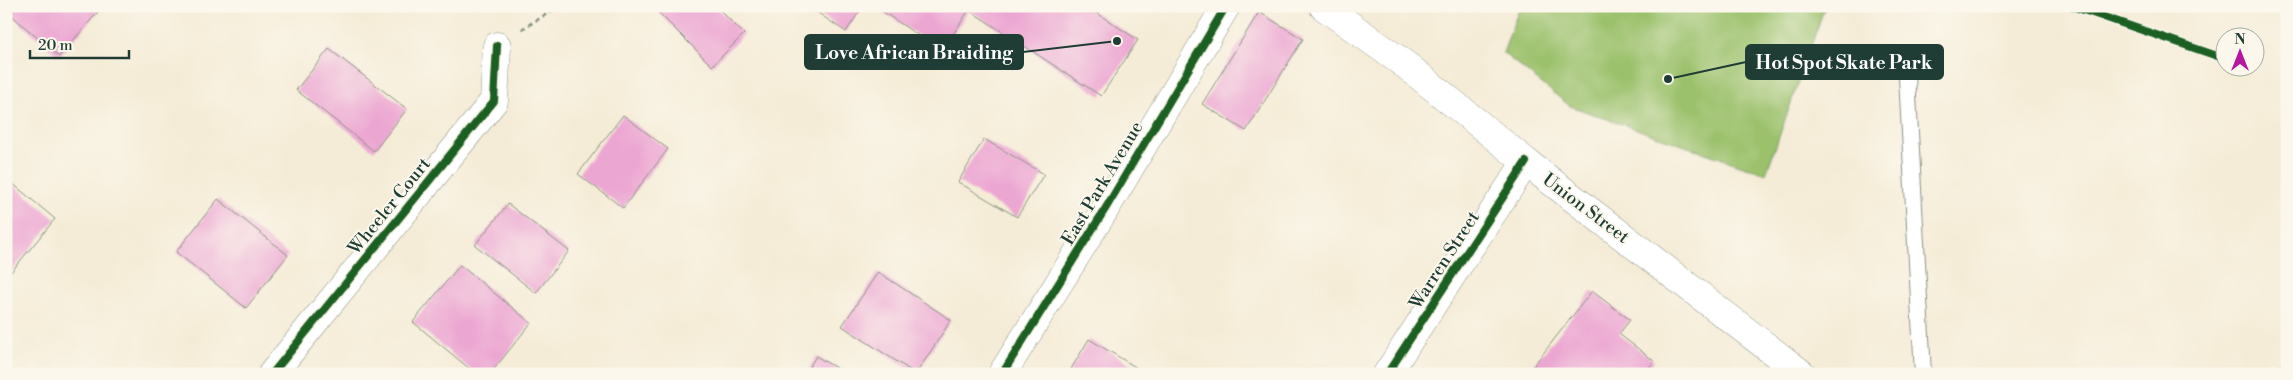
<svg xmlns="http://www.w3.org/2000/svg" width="2293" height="380" viewBox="0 0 2293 380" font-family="'Libre Bodoni',serif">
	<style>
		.green { fill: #9bc16c; stroke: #5d7f50 }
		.building { fill: #eca6d2 }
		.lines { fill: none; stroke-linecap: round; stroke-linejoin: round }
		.lane-casing { stroke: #8a9486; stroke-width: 18 }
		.street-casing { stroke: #8a9486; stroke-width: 29 }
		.secondary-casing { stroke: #8a9486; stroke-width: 29 }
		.path { stroke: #8a9486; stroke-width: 3; stroke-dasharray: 4 4; stroke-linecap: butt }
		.lane { stroke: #fff; stroke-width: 16 }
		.street { stroke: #fff; stroke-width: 28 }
		.secondary { stroke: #fff; stroke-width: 28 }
		.cycleway-casing { stroke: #fbf7ec; stroke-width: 11 }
		.cycleway { stroke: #1b5e20; stroke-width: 8 }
		.labels { text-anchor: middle; stroke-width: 4; stroke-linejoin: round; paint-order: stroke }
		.street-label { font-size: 18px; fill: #1f3d34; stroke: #fbf7ec }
		.leader { fill: none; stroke: #1f3d34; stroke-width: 2 }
		.callout-dot { fill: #1f3d34; stroke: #fbf7ec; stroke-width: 2 }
		.callout { fill: #1f3d34; stroke: #1f3d34; stroke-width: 2 }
		.callout-label { font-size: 19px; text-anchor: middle; font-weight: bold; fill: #fff }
	</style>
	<rect width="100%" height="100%" fill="#fbf7ec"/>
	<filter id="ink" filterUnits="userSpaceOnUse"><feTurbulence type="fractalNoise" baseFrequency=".02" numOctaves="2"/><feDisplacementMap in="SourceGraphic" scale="10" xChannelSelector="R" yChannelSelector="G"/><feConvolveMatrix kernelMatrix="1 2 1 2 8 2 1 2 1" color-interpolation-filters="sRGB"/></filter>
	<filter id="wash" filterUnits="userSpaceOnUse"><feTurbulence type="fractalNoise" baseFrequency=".0096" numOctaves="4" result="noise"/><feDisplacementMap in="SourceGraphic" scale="20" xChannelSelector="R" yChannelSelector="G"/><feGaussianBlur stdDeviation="1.12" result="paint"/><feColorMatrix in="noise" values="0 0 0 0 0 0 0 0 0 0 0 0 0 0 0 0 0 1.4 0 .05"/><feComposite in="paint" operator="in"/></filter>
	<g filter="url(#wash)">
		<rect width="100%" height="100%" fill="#f5ecd7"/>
		<path class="green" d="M1520,6H1825L1766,174L1570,106L1503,53Z"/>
		<g id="blocks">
			<g class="building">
				<path d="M17,6H103L59,57L10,14Z"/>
				<path d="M656,6H716L744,34L712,66L654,8Z"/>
				<path d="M808,6H863L846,32Z"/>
				<path d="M874,6H1086L1138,40L1101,96L969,10L942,51Z"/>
				<path d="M1259,12L1303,39L1246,131L1202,104Z"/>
				<path d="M329,49L407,109L374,151L296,90Z"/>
				<path d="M623,115L668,149L623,208L578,174Z"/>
				<path d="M984,139L1044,174L1017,217L958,182Z"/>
				<path d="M6,178L55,219L6,278Z"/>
				<path d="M218,199L288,255L246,308L176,252Z"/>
				<path d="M508,204L569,251L536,293L475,245Z"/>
				<path d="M460,265L531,323L490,374H476L413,322Z"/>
				<path d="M878,272L951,320L916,374L842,326Z"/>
				<path d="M1592,291L1630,320L1619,334L1654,361L1644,374H1527Z"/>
				<path d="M1089,339L1147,374H1068Z"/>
				<path d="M2287,352V374H2277Z"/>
				<path d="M816,356L846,374H805Z"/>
			</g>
		</g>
	</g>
	<g filter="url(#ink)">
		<use href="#blocks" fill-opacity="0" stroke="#8a9486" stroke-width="1"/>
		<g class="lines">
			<defs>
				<path id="lane" d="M1906,58L1923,374"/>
				<g id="street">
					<path d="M272,374L494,101L497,46"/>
					<path d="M1002,374L1107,206L1226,6"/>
					<path d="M1387,374L1526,162"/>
				</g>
				<path id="secondary" d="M1323,6L1407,66L1526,162L1802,374"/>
			</defs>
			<use href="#lane" class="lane-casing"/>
			<use href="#street" class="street-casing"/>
			<use href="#secondary" class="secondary-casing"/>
			<path class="path" d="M522,29L550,12L554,6"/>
			<use href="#lane" class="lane"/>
			<use href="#street" class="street"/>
			<use href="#secondary" class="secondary"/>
			<defs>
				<g id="cycleway">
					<path d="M2072,6L2226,59"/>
					<path d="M272,374L494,101L497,46"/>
					<path d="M1002,374L1107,206L1226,6"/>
					<path d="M1387,374L1526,162"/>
				</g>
			</defs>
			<use href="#cycleway" class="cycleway-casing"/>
			<use href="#cycleway" class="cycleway"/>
		</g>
	</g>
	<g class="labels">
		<g class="street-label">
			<text transform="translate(1102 183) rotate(-59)" y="6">East Park Avenue</text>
			<text transform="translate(389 206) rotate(-51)" y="6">Wheeler Court</text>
			<text transform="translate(1586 208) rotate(37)" y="6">Union Street</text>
			<text transform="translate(1444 260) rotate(-57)" y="6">Warren Street</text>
		</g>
	</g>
	<path class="leader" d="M1117 41L1023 52M1668 79L1746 62"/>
	<g class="callout-dot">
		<circle cx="1117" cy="41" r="5"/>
		<circle cx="1668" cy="79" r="5"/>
	</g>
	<g class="callout">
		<rect x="805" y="35" width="218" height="34" rx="5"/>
		<rect x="1746" y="45" width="197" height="34" rx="5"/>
	</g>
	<g class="callout-label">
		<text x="914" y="59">Love African Braiding</text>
		<text x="1844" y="69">Hot Spot Skate Park</text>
	</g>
	<rect width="2293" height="380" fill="none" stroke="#fbf7ec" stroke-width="25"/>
	<g transform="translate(2240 52)"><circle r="24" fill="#fbf7ec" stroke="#a3ada2"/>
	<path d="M0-4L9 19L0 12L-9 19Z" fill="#b5179e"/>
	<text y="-8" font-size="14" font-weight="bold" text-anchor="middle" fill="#1f3d34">N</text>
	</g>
	<path d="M30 50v8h99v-8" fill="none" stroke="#1f3d34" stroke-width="2.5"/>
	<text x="38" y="50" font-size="15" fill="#1f3d34" stroke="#fbf7ec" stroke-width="4" paint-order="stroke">20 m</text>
</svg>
